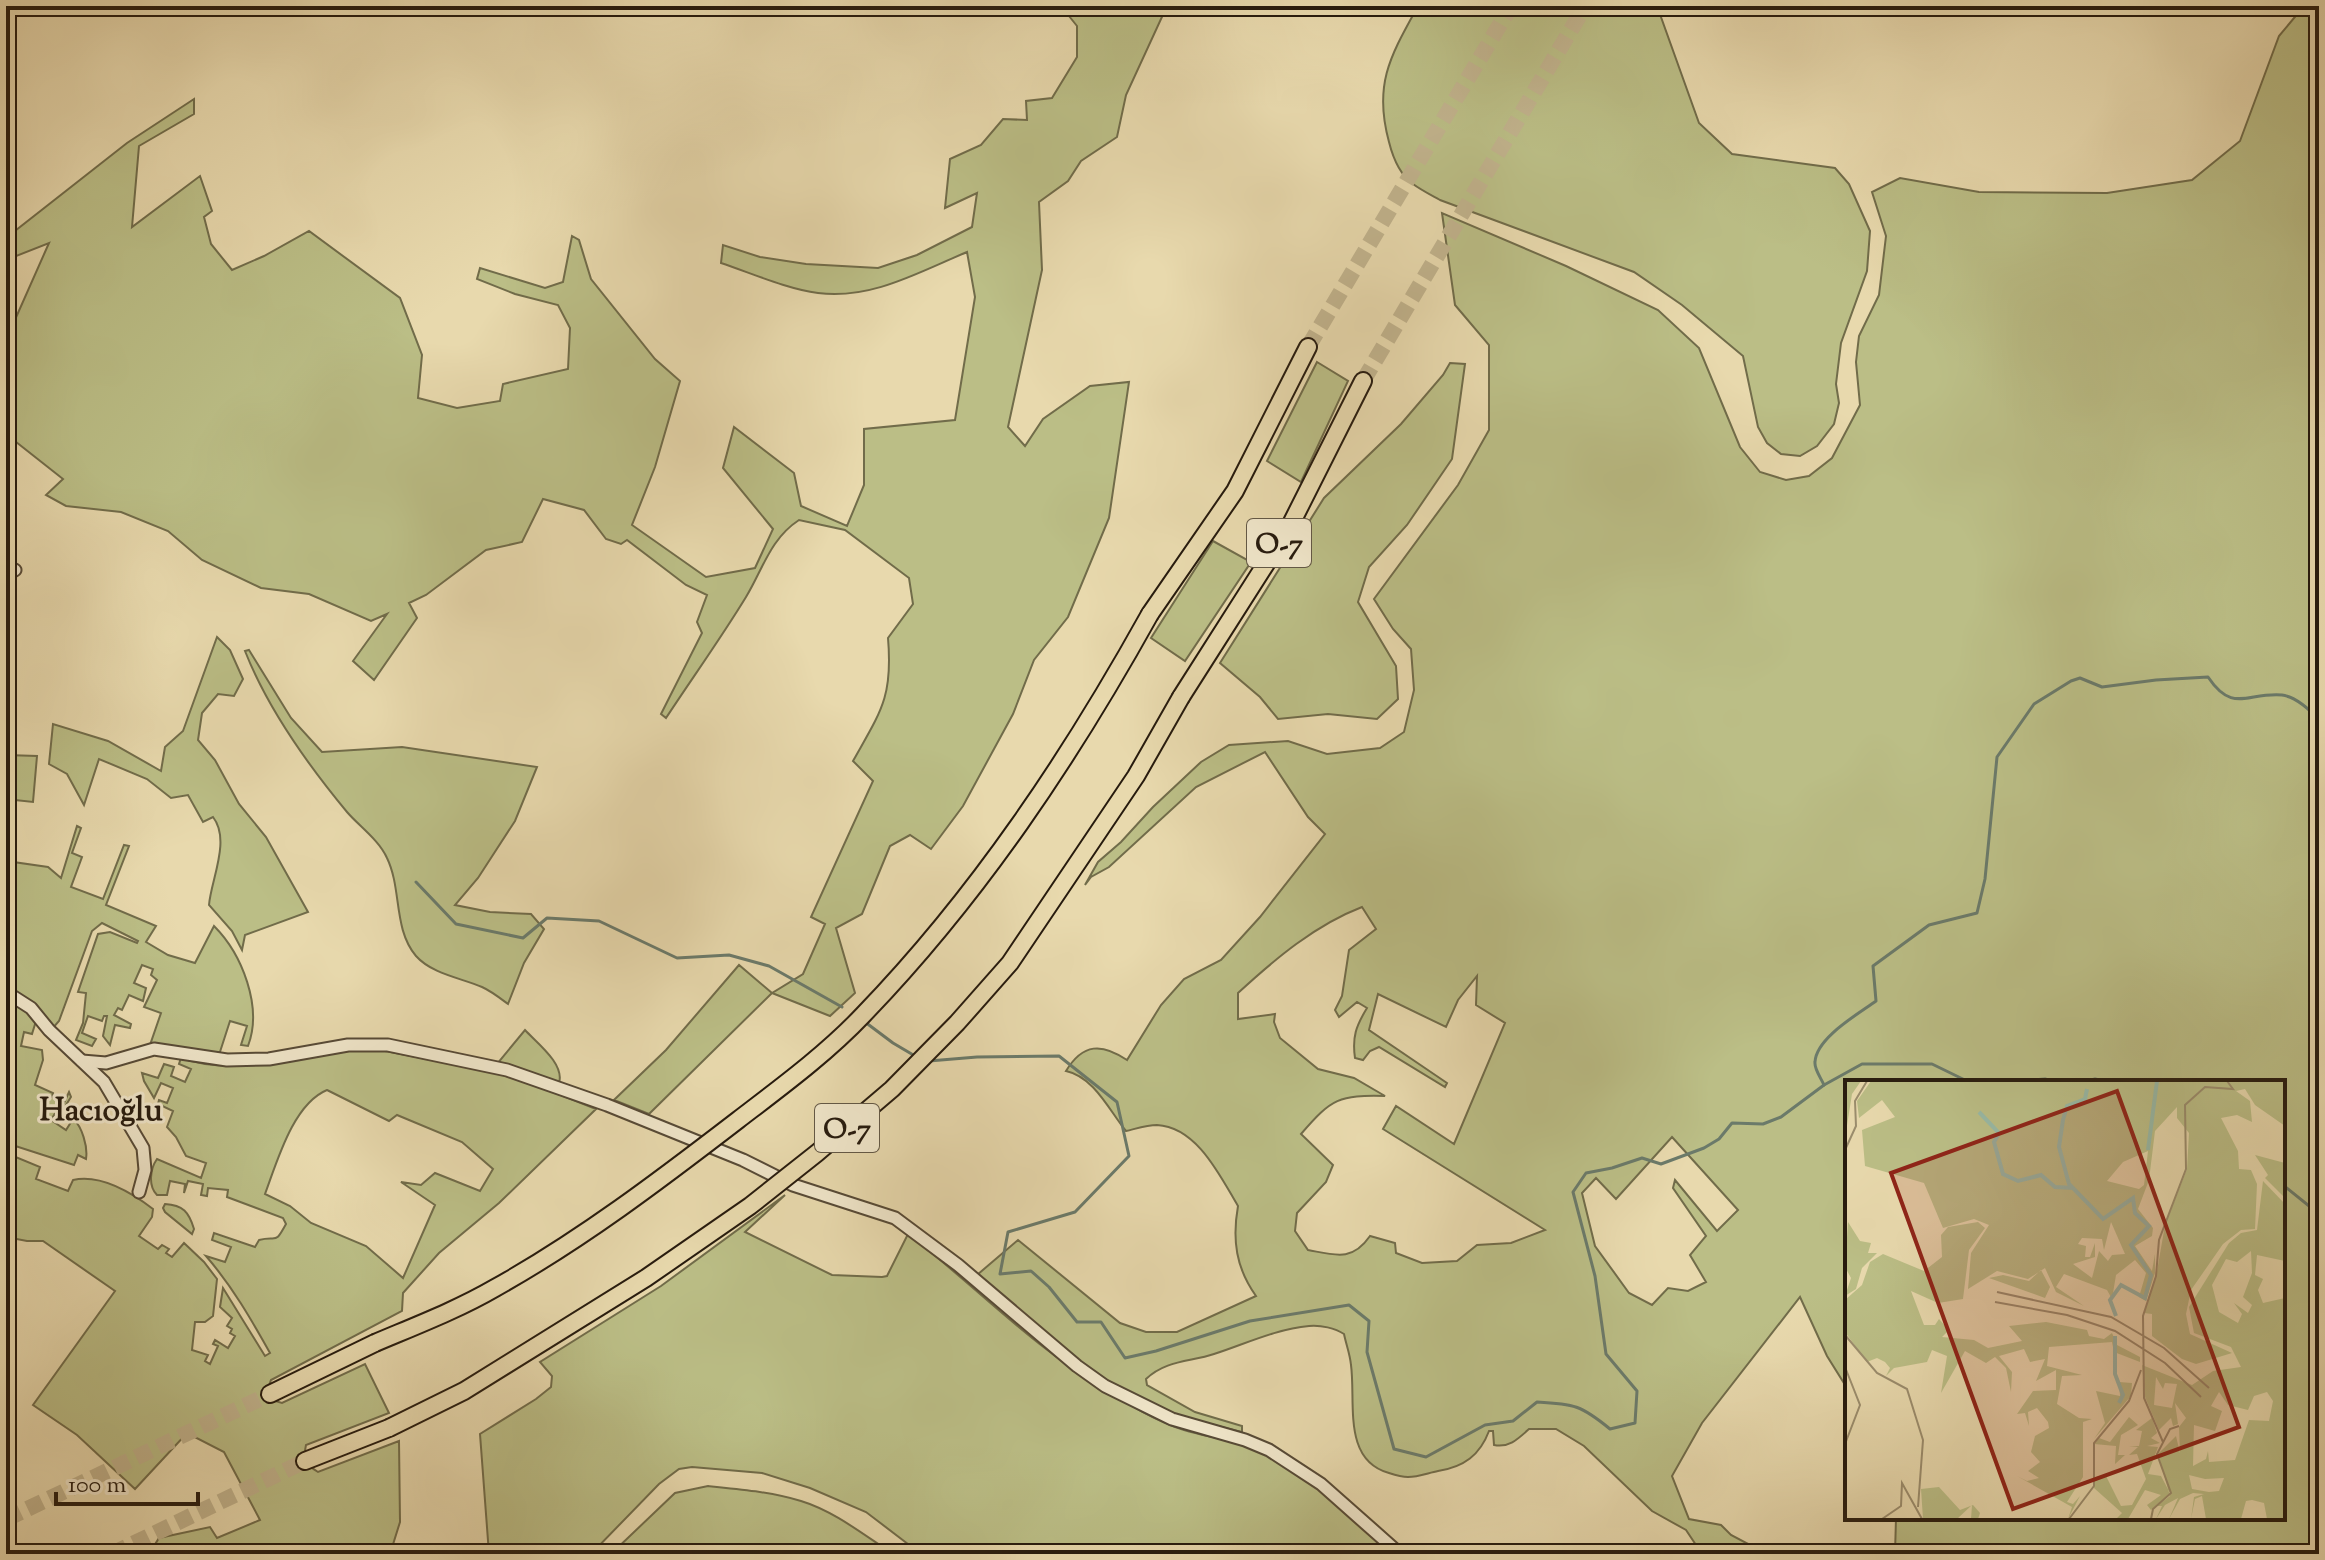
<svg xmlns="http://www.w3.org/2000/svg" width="2325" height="1560" viewBox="0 0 2325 1560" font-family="'Sorts Mill Goudy',serif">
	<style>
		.green { fill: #bbbe86; stroke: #716c4a; stroke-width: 2; fill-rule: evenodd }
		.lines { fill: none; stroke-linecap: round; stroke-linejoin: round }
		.stream { stroke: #6b7a6a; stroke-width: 3 }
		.highway-tunnel { stroke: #c1b38d; stroke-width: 16; stroke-dasharray: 16 8; stroke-linecap: butt }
		.minor-casing { stroke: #574a36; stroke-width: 15 }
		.highway-casing { stroke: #271b0e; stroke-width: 20 }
		.minor { stroke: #f0e6ca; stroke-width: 11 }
		.highway { stroke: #e8d9ad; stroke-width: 16 }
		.highway-bridge-casing { stroke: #271b0e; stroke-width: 20; stroke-linecap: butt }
		.highway-bridge { stroke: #e8d9ad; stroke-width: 16 }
		.labels { text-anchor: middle; stroke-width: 6; stroke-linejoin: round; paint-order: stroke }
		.shield { fill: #f0e6ca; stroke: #635846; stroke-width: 2 }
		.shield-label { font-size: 28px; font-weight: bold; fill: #271b0e }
		.neighbourhood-label { font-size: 32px; font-weight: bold; fill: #271b0e; stroke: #f0e6ca }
		.inset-river { fill: none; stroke: #98baa7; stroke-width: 4 }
		.inset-road { fill: none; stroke: #9b8d6d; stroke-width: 2 }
		.view { fill: #8f2418; fill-opacity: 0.15; stroke: #8f2418; stroke-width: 4 }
		.inset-edge { fill: none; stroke: #271b0e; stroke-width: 4 }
	</style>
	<rect width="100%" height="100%" fill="#e8d9ad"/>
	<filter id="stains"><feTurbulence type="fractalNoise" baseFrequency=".0025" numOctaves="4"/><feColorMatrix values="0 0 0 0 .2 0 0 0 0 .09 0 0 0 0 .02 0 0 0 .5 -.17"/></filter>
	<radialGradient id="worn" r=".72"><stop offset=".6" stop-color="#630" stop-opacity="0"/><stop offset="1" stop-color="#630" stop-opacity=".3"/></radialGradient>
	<g class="green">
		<path d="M1061,6H1167L1126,95L1117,137L1081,161L1068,181L1039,202L1042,270L1008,427L1025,446L1043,419L1090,386L1129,382L1109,518L1068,617L1034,660L1013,714L963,806L931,849L910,835L890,846L862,914L836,928L855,993L830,1016L772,993L649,1114L614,1100L666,1050L739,965L772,993L803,974L825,924L811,917L873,781L853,761C881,711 893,697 888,638L913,604L909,578L845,530L799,520C770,539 763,569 746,597C721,638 693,677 666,718L661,714L702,633L697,622L707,595L686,585L627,540L621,544L606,539L584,510L543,499L522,542L486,550L426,595L409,603L417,618L374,680L353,661L387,614L371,621L309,594L261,588L202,560L168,531L121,512L66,506L46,495L63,479L6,434V340L49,243L6,260V238L127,143L194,99V114L139,146L132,227L200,176L212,211L204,217L211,244L232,270L264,256L309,231L400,298L422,355L418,398L457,408L500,401L503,384L568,369L570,328L558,305L515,294L477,279L480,268L545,288L563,282L572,236L579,240L591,279L655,359L680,381L655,467L632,525L706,577L755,568L773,529L723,468L734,427L794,473L801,506L847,526L864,485V429L955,420L975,297L967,252C919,272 871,300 818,293C787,289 751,273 721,263L723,245L760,257L806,264L878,268L917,255L972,227L977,193L945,208L950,159L981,145L1003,119L1027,120L1026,101L1052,98L1077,57V26Z"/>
		<path d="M1418,6H1657L1699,123L1732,154L1835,168L1849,184L1870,231L1867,271L1841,343L1836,384L1839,403L1834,424L1817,446L1800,456L1781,454L1767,443L1758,427L1743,356L1682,305L1634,272L1440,200C1431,195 1421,190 1413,184C1399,174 1393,158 1389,142C1373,84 1391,55 1418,6Z"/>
		<path d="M2304,6H2319V1554H1895L1896,1518H2283V1082H1847V1388L1827,1356L1800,1297L1702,1423L1672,1476L1689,1519L1721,1525L1731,1535L1767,1554H1702L1686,1530L1652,1511L1584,1446L1556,1429H1529C1518,1439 1509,1448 1494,1445L1493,1431H1489C1480,1455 1464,1467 1438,1471C1428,1473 1418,1477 1408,1477C1402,1477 1395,1475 1389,1473C1342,1460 1356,1402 1351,1365C1350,1354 1346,1344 1344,1334C1335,1328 1321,1325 1309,1326C1276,1329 1245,1344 1214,1354C1190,1362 1166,1360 1146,1379L1147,1385L1195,1412L1242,1426V1432C1214,1425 1186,1419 1159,1408C1090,1380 1033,1323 977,1275L1018,1240L1120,1323L1146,1332H1177L1256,1296C1236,1268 1232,1240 1238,1206C1220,1176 1197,1127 1157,1125C1147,1125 1135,1129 1126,1131C1109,1110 1094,1077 1066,1071C1083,1043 1102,1043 1127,1060L1161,1005L1184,979L1221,960L1260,917L1325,834L1308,817L1265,752L1196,787L1109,867L1091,877L1085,885L1098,862L1121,842L1153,807L1201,762L1229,745L1288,741L1327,754L1380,748L1404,732L1414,690L1411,649L1393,629L1374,599L1458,485L1489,430V345L1455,305L1442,213L1566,266L1658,310L1699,348L1740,447L1760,472L1786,480L1809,476L1832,458L1860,405L1856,362L1859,336L1879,295L1886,236L1872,192L1900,178L1979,192L2107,193L2192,180L2240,141L2279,36ZM1362,907L1376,929L1349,950L1342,996L1335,1010L1339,1017L1357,1002L1367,1008C1356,1026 1352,1037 1355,1058L1363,1060L1370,1051L1379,1047L1445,1087L1447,1083L1369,1030L1378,994L1446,1027L1458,1000L1477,976L1476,1005L1505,1023L1454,1144L1396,1106L1383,1129L1545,1230L1511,1243L1477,1245L1457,1261L1422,1263L1396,1253L1395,1243L1370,1236C1352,1262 1335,1255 1308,1250L1295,1231L1297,1213L1326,1182L1333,1165L1301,1134C1332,1098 1339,1095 1385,1096L1354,1078L1318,1069L1280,1038L1274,1022L1275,1014L1238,1019V993C1275,959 1315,925 1362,907ZM1672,1137L1738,1210L1717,1231L1675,1180L1673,1188L1706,1236L1690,1255L1706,1282L1688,1291L1668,1288L1652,1305L1629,1293L1595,1246L1582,1193L1596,1178L1616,1199Z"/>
		<path d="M1317,362L1348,381L1301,482L1267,461Z"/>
		<path d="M1450,363L1465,364L1452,459L1407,525L1369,567L1358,602L1396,666L1398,699L1377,719L1328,714L1278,719L1260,697L1220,663L1324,498L1401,424L1443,375Z"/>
		<path d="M1213,541L1251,562L1185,661L1151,638Z"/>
		<path d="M6,570H15C16,593 19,612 6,632Z"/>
		<path d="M217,637L230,650L243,679L234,696L218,694L202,713L198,740L215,760L239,804L266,837L308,912L245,935L242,950L232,931L209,905C211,880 231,840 213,817L203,822L188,795L171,798L147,779L99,759L84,805L67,774L49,764L53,724L108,741L161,771L165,747L183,731Z"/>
		<path d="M249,650L291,718L322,752L402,747L537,767L515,821L478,878L455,905L490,912L531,914L544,929L524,963L508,1004C500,998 491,991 482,987C461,978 432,974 416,956C393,929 402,889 387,858C379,840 359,826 347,812C308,765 267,707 245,651Z"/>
		<path d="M6,755L37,756L33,802L6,799Z"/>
		<path d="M77,826L81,828L72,853L82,857L71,887L103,899L124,845L129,846L106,905L156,926L146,942L168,955L195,963L214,926C242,954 263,1007 248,1046L241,1045L247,1026L230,1021L219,1055L150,1045L161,1013L144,1007L157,980L151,975L153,969L142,965L134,983L146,988L143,1001L129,995L122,1010L118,1008L114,1015L131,1024L130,1028L115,1025L110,1045L103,1036L107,1016H104L102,1021L88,1016L82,1033L96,1039L92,1046L76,1040L83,1023L86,993L78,992L98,934L110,932L137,943L138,941L102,923L92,931L59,1021L52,1029L32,1003L6,986V861L48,867L61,878Z"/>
		<path d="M17,1004L36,1021L32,1034L24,1032L21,1046L42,1050L43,1060L35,1085L53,1093L52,1097L64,1103L69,1092L71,1097L66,1105L74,1110L71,1115L59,1107L51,1120L66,1130L73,1119C82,1126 88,1147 86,1159L78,1155L74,1165L6,1143V1020L9,1021Z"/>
		<path d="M525,1030C537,1043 565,1064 559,1083L497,1064Z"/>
		<path d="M380,1050L494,1072L538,1086L596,1109L499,1203L439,1253L403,1293L402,1311L271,1380C267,1389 269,1393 275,1401L282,1403L365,1364L389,1413L306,1445C303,1458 306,1465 318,1472L399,1441L400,1522L390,1554H149L159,1538L210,1527L217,1538L260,1520L224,1452L187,1433L135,1489L77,1435L33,1405L115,1291L43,1241H27L6,1237V1153L40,1167L36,1179L68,1191L73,1180C100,1174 132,1193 153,1209L152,1217L139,1236L158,1249L162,1245L169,1249L166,1253L172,1257L184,1243L204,1262L217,1279L213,1316L205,1322H195L192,1350L208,1355L205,1361L210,1364L218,1346L213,1344L215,1340L228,1348L235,1336L230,1333L232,1329L227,1326L232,1318L220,1307L223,1288L265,1356L270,1353C251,1319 232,1286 206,1256L225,1262L231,1247L212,1240L214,1233L255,1247L259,1240C278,1235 274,1246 286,1224L283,1218L227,1197L228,1190L208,1188L207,1196L201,1195L203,1184L188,1181L184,1193L185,1184L170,1181L167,1195H157C148,1186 150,1169 157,1159L201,1178L206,1163L186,1156L176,1137L167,1127L173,1111L158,1104L159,1100L167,1103L173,1088L161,1083L154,1098L144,1081L142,1073L158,1078L164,1064L174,1067L171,1076L185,1082L191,1069L179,1064L181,1058C236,1077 286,1056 342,1051C354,1049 367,1050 380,1050ZM327,1090L389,1121L397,1115L462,1142L493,1169L480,1191L435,1173L421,1185L401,1182L435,1205L403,1278L366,1246L311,1223L290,1206L265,1194C277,1162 293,1104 327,1090Z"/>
		<path d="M785,1195L745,1232L832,1275L882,1277L887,1276L908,1234C972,1283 1034,1348 1103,1388C1128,1404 1155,1421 1184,1430C1211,1438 1240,1441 1265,1454C1313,1478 1355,1519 1395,1554H921L866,1512L810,1488L762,1473L692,1467L679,1469L659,1484L591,1554H489L480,1434L536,1399L551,1387L552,1376L540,1362L661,1286Z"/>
		<path d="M165,1204C183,1205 189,1212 194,1229L192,1234L165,1212L163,1208Z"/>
		<path d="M708,1486C739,1489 771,1492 801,1501C834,1511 864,1535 893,1554H611L675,1493Z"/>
	</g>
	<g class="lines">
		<g class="stream">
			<path d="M416,882L456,924L523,938L547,918L599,921L677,958L729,955L769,966L842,1007"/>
			<path d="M865,1022L893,1043L915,1056"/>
			<path d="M929,1061L977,1057L1059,1056L1117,1102L1129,1156L1075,1212L1008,1232L1000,1274L1031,1271L1049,1287L1077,1322H1101L1125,1358L1156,1351L1250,1321L1349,1305L1369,1321L1367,1352L1394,1449L1426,1457L1485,1425L1513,1421L1537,1402C1574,1404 1581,1405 1610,1429L1635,1423L1637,1391L1606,1354L1595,1276L1573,1192L1586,1173L1612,1168L1642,1158L1661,1164L1704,1148L1719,1139L1732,1123L1763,1124L1781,1117L1824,1085L1862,1064H1932L1969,1082"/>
			<path d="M2003,1082L2045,1079L2056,1082"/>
			<path d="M2083,1082L2095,1079L2109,1082"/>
			<path d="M1824,1085C1821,1078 1814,1069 1815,1062C1816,1038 1858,1014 1876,1001L1873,966L1929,925L1977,913L1985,879L1997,757L2034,704L2071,681L2080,678L2102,687L2156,680L2208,677C2233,714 2247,692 2282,695C2296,697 2310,710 2319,720"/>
			<path d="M2283,1185L2319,1214"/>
		</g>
		<g class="highway-tunnel">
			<path d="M1308,347L1511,6"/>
			<path d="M1363,381L1585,6"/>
			<path d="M6,1519L270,1394"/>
			<path d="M112,1554L305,1461"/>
		</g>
		<defs>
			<g id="minor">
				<path d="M6,566L15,570"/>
				<path d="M6,992L31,1008L49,1030L104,1082L143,1148L145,1170L139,1192"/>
				<path d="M82,1061L106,1063L154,1049L227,1060L269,1059L348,1045H388L507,1070L607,1105L743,1160L793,1185L895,1218L958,1265L1077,1366L1105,1386L1172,1419L1245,1440L1269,1450L1321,1484L1400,1554"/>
			</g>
			<g id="highway">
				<path d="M1150,614L1235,491L1308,347"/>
				<path d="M1181,697L1290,526L1363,381"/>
				<path d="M270,1394L375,1343"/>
				<path d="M305,1461L389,1428"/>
			</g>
		</defs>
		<use href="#minor" class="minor-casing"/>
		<use href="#highway" class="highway-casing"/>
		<use href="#minor" class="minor"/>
		<use href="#highway" class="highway"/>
		<defs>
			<g id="highway-bridge">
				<path d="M375,1343C415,1326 457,1310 495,1288C581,1240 660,1180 738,1120C781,1087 826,1054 863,1015C978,896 1070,758 1150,614"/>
				<path d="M389,1428L464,1391L646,1278L750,1206L817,1153L892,1089L957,1023L1010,963L1136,776L1181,697"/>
			</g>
		</defs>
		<use href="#highway-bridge" class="highway-bridge-casing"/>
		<use href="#highway-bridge" class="highway-bridge"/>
	</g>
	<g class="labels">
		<g class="shield">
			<rect x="1247" y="519" width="64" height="48" rx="6"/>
			<rect x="815" y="1104" width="64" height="48" rx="6"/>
		</g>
		<g class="shield-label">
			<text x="1279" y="553">O-7</text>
			<text x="847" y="1138">O-7</text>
		</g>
		<g class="neighbourhood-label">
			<text x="101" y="1120">Hacıoğlu</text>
		</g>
	</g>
	<g transform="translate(1845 1080)">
		<rect width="440" height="440" fill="#e8d9ad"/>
		<path d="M0,1H16L7,14L0,58ZM26,1H440V46L410,25L400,9L391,11L405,21L407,42L392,35L376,38L393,71L394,89L406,90L412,104L410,149L396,150L378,164L346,210L341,234L345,254L387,273L351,284L337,279L307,256V234L299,233L311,197L320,145L342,89L344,53L332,38V27L310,51L304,100L293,129L308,148L307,156L290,166L307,191L310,174V193L301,221L294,217L301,193L290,180L271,195L267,219L262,210L219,194L211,207L239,226L211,212L200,188L183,199L152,191L123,209L126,173L144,145L129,139L98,148L79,103L20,86L17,50L50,37L37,20L14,38L12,21ZM303,71L299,105L294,109L262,101L278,82ZM266,142L280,174L267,175L263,181L254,171L247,198L228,184L250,177V163L245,177H240L241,166L233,164L237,158L257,159L259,170ZM410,75L440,83V118L420,98L423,95ZM418,101L440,124V181L412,175L410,195L418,199L413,210L418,223L440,218V439H422L419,423L407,420L401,421L396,439H361L357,416L350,419L346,439L349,417L359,414L348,413L335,419L324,439L333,418L320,425L311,439L317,426H312L325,416L313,374L331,356L335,373L334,347L341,338L330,323L333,344L328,346L326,338L314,350L300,317L297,285L347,305L368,291L396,287L386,267L349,253L344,227L384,163L396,153L412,150ZM406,171L407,193L398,217L407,225L403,233L389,223L397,234L393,243L374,232L367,205L381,179L392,182ZM311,297L318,309L320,303L332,304L327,328L309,325ZM374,312L383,325L403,330L409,316L422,312L428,321L424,341L404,340L390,380L364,382L363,371L361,379L348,386L349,345L370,351L377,331L366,326ZM344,395L360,399L379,398L374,411L364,412L347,409ZM3,142L15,161L26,163L23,173H32L17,188L11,209L0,216L6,198L0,187ZM133,142L140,148L124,170L118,219L93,223L66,211L79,245H90L94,239L104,250L97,257L129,260L143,268L177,261L164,246L201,242L242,250L244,256L259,259L267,253L272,265L295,277V282L269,272L267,262L204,267L202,286L237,295L217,296L212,324L234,338L247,339L238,342V397L222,422L228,424L235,416L223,439L227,427L172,396L182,401L194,398L183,391L195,382L186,372L190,356L204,348L203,342L192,328L183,332L184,346L180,333L172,334L188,311L211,310V290L191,301L200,279L185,282L179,269L154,276L167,292L166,312L161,288L150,277L141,283L120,271L96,313L102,276L87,270L82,282L49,288L41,296L45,288L40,282L32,278L22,282L0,252V220L17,205L25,182L38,174L79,191L97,177L96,155L103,147ZM196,190L205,207L200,218L144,198L158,195L184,201ZM274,302L287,303L286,316L249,359L260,343L251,311L275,316ZM284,337L293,345L276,355L273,375H280L270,384L271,366L249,364L254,358L265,362ZM307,338L312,353L306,358L315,363L302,366L313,367L303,394L316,396L325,413L306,430L302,425L316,415L300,410L283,439H271L277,433L249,408L250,397L261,396L276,426L287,425L301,399L292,374L284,375L293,367L284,366H294L297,351L291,350ZM94,407L115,430L128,425L135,433L133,439H126L127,425L112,439H78L76,409Z" fill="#bbbe86" fill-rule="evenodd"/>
		<path class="inset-river" d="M242,9L240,19L222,26L218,40L214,67L224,104L258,139L288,118L290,133L304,146L286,165L306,195L300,218L276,205L265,220L271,236M134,32L154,53L149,62L158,94L173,101L196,95L210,107L229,108M303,70L312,1M270,256V294L278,315L274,323"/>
		<path class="inset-road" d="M0,70L11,46L10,21L22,1M152,212L266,237L319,268L364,308M150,222L222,235L270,251L320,283L356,317M0,255L32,293L62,309L78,360L73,427M0,287L15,325L0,364M318,362L299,318L298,236L311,196L314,160L341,89L340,25L360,7L388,9L382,1M37,439L56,426L57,403L77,439M224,439L249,406V363L284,321L296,290M306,439L308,429L326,413L312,374L325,349L334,346"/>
		<path class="view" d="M272,11L394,347L168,429L46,93Z"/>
		<rect width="440" height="440" class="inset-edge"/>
	</g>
	<rect width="2325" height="1560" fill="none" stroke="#e8d9ad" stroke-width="32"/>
	<rect x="8" y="8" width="2309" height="1544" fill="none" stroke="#271b0e" stroke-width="4"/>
	<rect x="16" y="16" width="2293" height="1528" fill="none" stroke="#271b0e" stroke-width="2"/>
	<path d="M56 1492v12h142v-12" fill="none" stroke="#271b0e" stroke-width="4"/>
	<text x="68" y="1492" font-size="24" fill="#271b0e" stroke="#f0e6ca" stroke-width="6" paint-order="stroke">100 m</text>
	<rect width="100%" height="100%" filter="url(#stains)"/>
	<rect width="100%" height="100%" fill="url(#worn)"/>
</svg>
